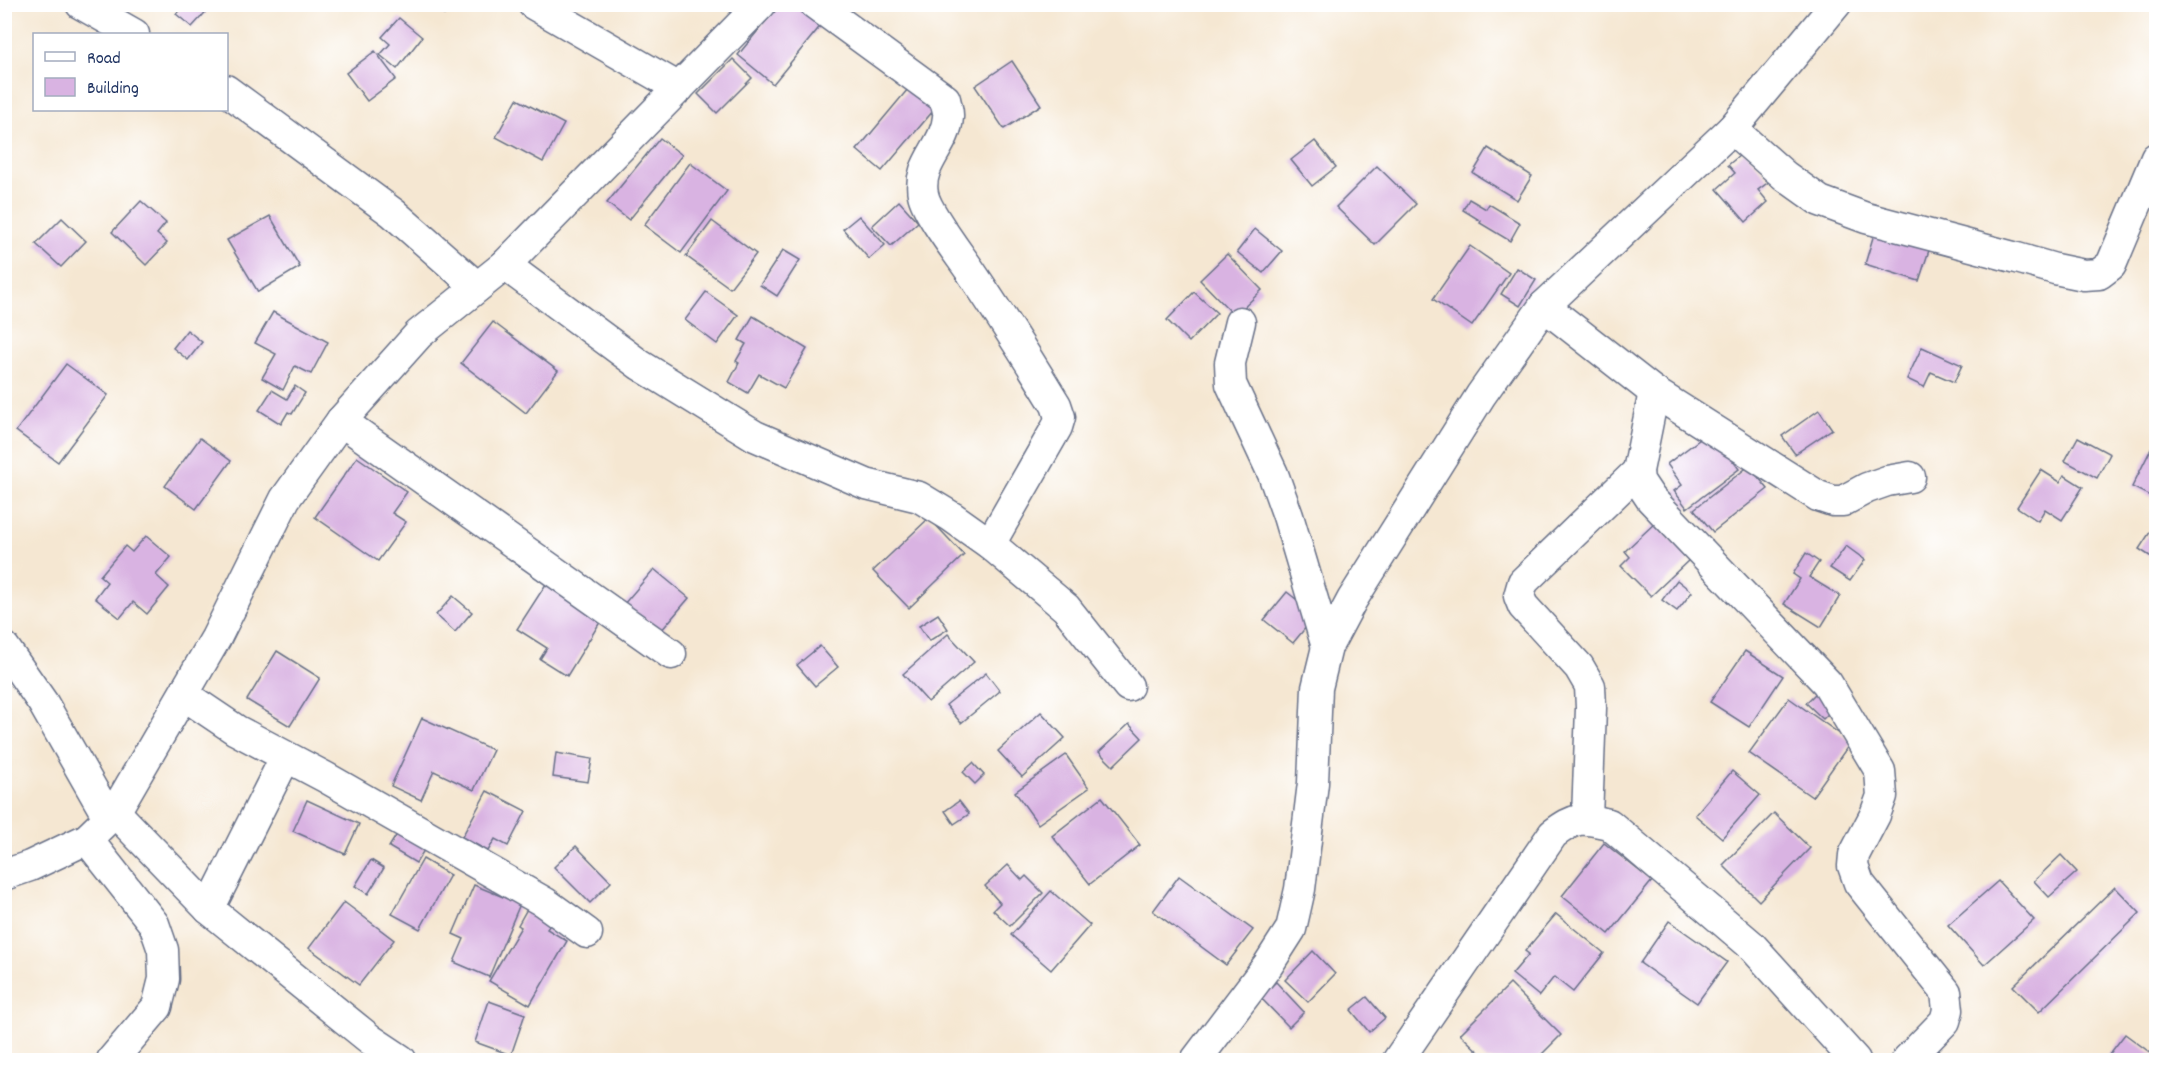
<svg xmlns="http://www.w3.org/2000/svg" width="2161" height="1065" viewBox="0 0 2161 1065" font-family="Dekko,sans-serif">
	<style>
		.building { fill: #d9b3e2 }
		.lines { fill: none; stroke-linecap: round; stroke-linejoin: round }
		.minor-casing { stroke: #676f87; stroke-width: 33 }
		.minor { stroke: #fff; stroke-width: 30 }
	</style>
	<rect width="100%" height="100%" fill="#fff"/>
	<filter id="ink" filterUnits="userSpaceOnUse"><feTurbulence type="fractalNoise" baseFrequency=".0167" numOctaves="2"/><feDisplacementMap in="SourceGraphic" scale="12" xChannelSelector="R" yChannelSelector="G"/><feConvolveMatrix kernelMatrix="1 2 1 2 8 2 1 2 1" color-interpolation-filters="sRGB"/></filter>
	<filter id="wash" filterUnits="userSpaceOnUse"><feTurbulence type="fractalNoise" baseFrequency=".008" numOctaves="4" result="noise"/><feDisplacementMap in="SourceGraphic" scale="24" xChannelSelector="R" yChannelSelector="G"/><feGaussianBlur stdDeviation="1.35" result="paint"/><feColorMatrix in="noise" values="0 0 0 0 0 0 0 0 0 0 0 0 0 0 0 0 0 1.4 0 .05"/><feComposite in="paint" operator="in"/></filter>
	<g filter="url(#wash)">
		<rect width="100%" height="100%" fill="#f5e7d2"/>
		<g id="blocks">
			<g class="building">
				<path d="M185,4H213L192,27L176,14Z"/>
				<path d="M428,4H451L444,15Z"/>
				<path d="M780,4H797L822,24L773,84L738,55Z"/>
				<path d="M399,18L422,37L397,69L380,55L390,44L382,37Z"/>
				<path d="M375,51L396,79L367,101L346,73Z"/>
				<path d="M733,59L752,78L717,113L698,94Z"/>
				<path d="M1012,61L1041,105L1004,129L975,86Z"/>
				<path d="M913,83L939,104L882,171L857,150Z"/>
				<path d="M517,99L564,124L543,162L496,137Z"/>
				<path d="M660,138L682,155L629,220L607,203Z"/>
				<path d="M1315,141L1336,167L1312,186L1291,160Z"/>
				<path d="M1488,148L1532,176L1517,200L1473,173Z"/>
				<path d="M1745,151L1770,181L1758,190L1768,202L1746,222L1717,189L1735,173L1728,165Z"/>
				<path d="M690,163L727,191L681,253L644,225Z"/>
				<path d="M1377,166L1416,204L1375,245L1336,207Z"/>
				<path d="M1469,199L1486,209L1489,204L1520,223L1510,241L1480,223L1481,221L1463,210Z"/>
				<path d="M141,201L166,223L157,234L167,243L146,265L112,232Z"/>
				<path d="M899,201L918,222L891,246L872,226Z"/>
				<path d="M270,216L300,267L258,292L227,240Z"/>
				<path d="M859,216L885,245L869,259L843,229Z"/>
				<path d="M62,218L86,241L61,267L36,244Z"/>
				<path d="M712,221L756,254L730,288L686,256Z"/>
				<path d="M1877,224L1932,241L1919,281L1865,264Z"/>
				<path d="M1255,229L1282,251L1263,273L1237,252Z"/>
				<path d="M1470,246L1509,273L1472,326L1433,299Z"/>
				<path d="M783,250L800,260L777,296L760,285Z"/>
				<path d="M1227,254L1262,290L1235,316L1200,280Z"/>
				<path d="M1517,268L1536,280L1520,306L1501,294Z"/>
				<path d="M706,292L738,315L717,344L685,320Z"/>
				<path d="M1194,292L1217,313L1189,342L1167,320Z"/>
				<path d="M273,312L328,342L311,374L295,366L283,390L262,378L276,354L255,343Z"/>
				<path d="M753,316L807,349L784,388L759,374L748,393L729,382L739,363L736,361L746,344L739,340Z"/>
				<path d="M493,322L558,371L526,413L461,363Z"/>
				<path d="M187,330L202,342L188,360L173,348Z"/>
				<path d="M1922,347L1962,365L1954,382L1931,372L1924,387L1907,379Z"/>
				<path d="M66,364L108,395L58,462L16,431Z"/>
				<path d="M295,386L305,393L292,414L288,412L281,424L259,410L272,390L287,399Z"/>
				<path d="M1819,410L1832,429L1795,454L1782,436Z"/>
				<path d="M1711,431L1739,469L1687,508L1674,491L1682,485L1667,464Z"/>
				<path d="M2078,437L2110,454L2097,478L2065,461Z"/>
				<path d="M200,438L231,461L196,509L165,486Z"/>
				<path d="M2151,449L2156,451V492L2154,498L2132,487Z"/>
				<path d="M357,457L407,492L392,513L406,522L378,561L315,517Z"/>
				<path d="M1749,466L1768,489L1713,532L1694,509Z"/>
				<path d="M2041,470L2060,482L2064,475L2083,487L2062,520L2045,509L2038,521L2017,507Z"/>
				<path d="M929,518L964,555L909,608L873,571Z"/>
				<path d="M1655,523L1690,559L1651,596L1621,566L1630,557L1625,551Z"/>
				<path d="M2156,523V560L2139,549Z"/>
				<path d="M146,536L171,557L156,575L169,587L147,614L133,602L120,618L95,598L107,582L100,576L125,546L132,552Z"/>
				<path d="M1846,546L1865,560L1850,581L1830,568Z"/>
				<path d="M1806,553L1819,562L1809,577L1840,596L1821,627L1784,604L1800,579L1793,574Z"/>
				<path d="M654,569L689,598L661,631L623,605Z"/>
				<path d="M1677,580L1692,592L1677,611L1662,600Z"/>
				<path d="M546,584L602,619L567,676L540,659L547,648L517,629Z"/>
				<path d="M1287,592L1316,615L1293,643L1264,620Z"/>
				<path d="M453,596L472,612L455,632L436,615Z"/>
				<path d="M938,614L948,629L929,641L919,626Z"/>
				<path d="M948,634L974,662L928,702L903,674Z"/>
				<path d="M820,646L838,667L815,686L797,665Z"/>
				<path d="M277,651L320,678L290,726L247,700Z"/>
				<path d="M1745,651L1783,676L1749,727L1710,702Z"/>
				<path d="M986,673L1000,691L961,723L946,705Z"/>
				<path d="M1821,688L1838,704L1823,719L1806,703Z"/>
				<path d="M1789,698L1851,742L1812,797L1749,753Z"/>
				<path d="M1041,712L1065,738L1022,777L998,751Z"/>
				<path d="M422,718L493,750L474,790L434,771L421,800L391,786Z"/>
				<path d="M1129,724L1142,738L1113,766L1099,752Z"/>
				<path d="M556,753L592,759L588,782L553,777Z"/>
				<path d="M1066,755L1089,788L1038,824L1015,792Z"/>
				<path d="M973,763L984,775L975,784L963,772Z"/>
				<path d="M1732,771L1760,795L1722,838L1695,815Z"/>
				<path d="M487,791L526,811L508,846L495,839L488,851L462,837Z"/>
				<path d="M1102,797L1140,845L1090,884L1052,836Z"/>
				<path d="M307,800L359,824L345,854L293,831Z"/>
				<path d="M959,801L969,814L954,824L945,811Z"/>
				<path d="M1774,813L1810,848L1759,901L1723,865Z"/>
				<path d="M399,831L426,847L416,863L389,847Z"/>
				<path d="M1604,843L1652,881L1609,934L1562,896Z"/>
				<path d="M576,846L611,882L590,903L554,867Z"/>
				<path d="M2061,855L2077,872L2049,897L2034,881Z"/>
				<path d="M423,859L450,875L420,929L392,914Z"/>
				<path d="M371,860L384,868L368,894L355,886Z"/>
				<path d="M1008,865L1022,880L1026,876L1043,893L1010,926L993,910L1000,903L985,886Z"/>
				<path d="M1179,876L1253,930L1226,965L1153,911Z"/>
				<path d="M1998,881L2034,920L1984,965L1948,925Z"/>
				<path d="M474,885L520,904L489,977L454,962L464,939L453,934Z"/>
				<path d="M2115,887L2140,913L2039,1012L2013,986Z"/>
				<path d="M1051,891L1090,925L1051,970L1011,935Z"/>
				<path d="M344,902L394,940L359,985L309,948Z"/>
				<path d="M527,909L551,923L547,929L567,941L530,1005L489,981L521,927L518,925Z"/>
				<path d="M1556,914L1604,953L1573,992L1554,977L1539,996L1512,974L1529,954L1525,951Z"/>
				<path d="M1669,921L1727,962L1697,1003L1640,963Z"/>
				<path d="M1313,951L1335,974L1308,1002L1285,980Z"/>
				<path d="M1276,982L1304,1012L1289,1027L1260,997Z"/>
				<path d="M1510,984L1561,1035L1536,1060H1487L1460,1034Z"/>
				<path d="M1367,997L1385,1018L1369,1032L1351,1010Z"/>
				<path d="M489,1001L525,1014L511,1055L475,1042Z"/>
				<path d="M2125,1034L2156,1057V1060H2105Z"/>
			</g>
		</g>
	</g>
	<g filter="url(#ink)">
		<use href="#blocks" fill-opacity="0" stroke="#676f87" stroke-width="1.5"/>
		<g class="lines">
			<defs>
				<g id="minor">
					<path d="M81,4L134,34"/>
					<path d="M533,4L679,88"/>
					<path d="M815,4L945,99C946,105 949,112 948,117C946,146 917,164 923,194C926,211 958,253 969,269C999,313 1028,359 1056,405L1060,417L1057,427L990,544"/>
					<path d="M226,90L393,213L477,287"/>
					<path d="M1732,129L1785,176L1820,201L1866,218L2017,258L2055,269L2084,275L2099,274L2111,265L2156,158"/>
					<path d="M505,265L640,365L755,436L866,484L919,497L952,517L990,544L1066,608L1128,686"/>
					<path d="M1544,306L1654,392L1818,496L1833,501H1843L1867,488L1887,481L1910,477"/>
					<path d="M1240,322L1230,363L1231,384L1273,474L1288,516L1327,647"/>
					<path d="M1654,392L1638,471L1639,481L1651,499L1827,683L1880,771L1882,796L1875,815L1854,855L1853,866L1859,883L1946,992L1948,1010L1945,1021L1907,1060"/>
					<path d="M341,421L671,654"/>
					<path d="M4,647L43,703L108,817"/>
					<path d="M184,695L236,730L325,777L544,902L587,933"/>
					<path d="M115,812L209,909L371,1040L401,1060"/>
					<path d="M1587,818L1591,708L1590,686L1579,667L1523,606L1519,596L1523,582L1638,471"/>
					<path d="M87,839L154,924L163,950L164,979L157,1007L112,1060"/>
					<path d="M4,875L30,866L87,839L115,812L216,638L285,499L341,421L419,334L505,265L761,4"/>
					<path d="M209,909L285,758"/>
					<path d="M1196,1060L1268,965L1291,929L1300,889L1313,783L1317,688L1327,647L1352,600L1481,395L1544,306L1732,129L1836,4"/>
					<path d="M1398,1060L1553,834C1576,817 1581,817 1609,824L1751,945L1855,1060"/>
				</g>
			</defs>
			<use href="#minor" class="minor-casing"/>
			<use href="#minor" class="minor"/>
		</g>
	</g>
	<rect width="2161" height="1065" fill="none" stroke="#fff" stroke-width="24"/>
	<rect x="33" y="33" width="195" height="78" fill="#ffffff" stroke="#a4acbf" stroke-width="1.5"/>
	<rect x="45" y="52" width="30" height="9" fill="#ffffff" stroke="#a4acbf" stroke-width="1.5"/>
	<text x="87" y="63" font-size="18" fill="#1b2f5e">Road</text>
	<rect x="45" y="78" width="30" height="18" fill="#d9b3e2" stroke="#a4acbf" stroke-width="1.5"/>
	<text x="87" y="93" font-size="18" fill="#1b2f5e">Building</text>
</svg>
